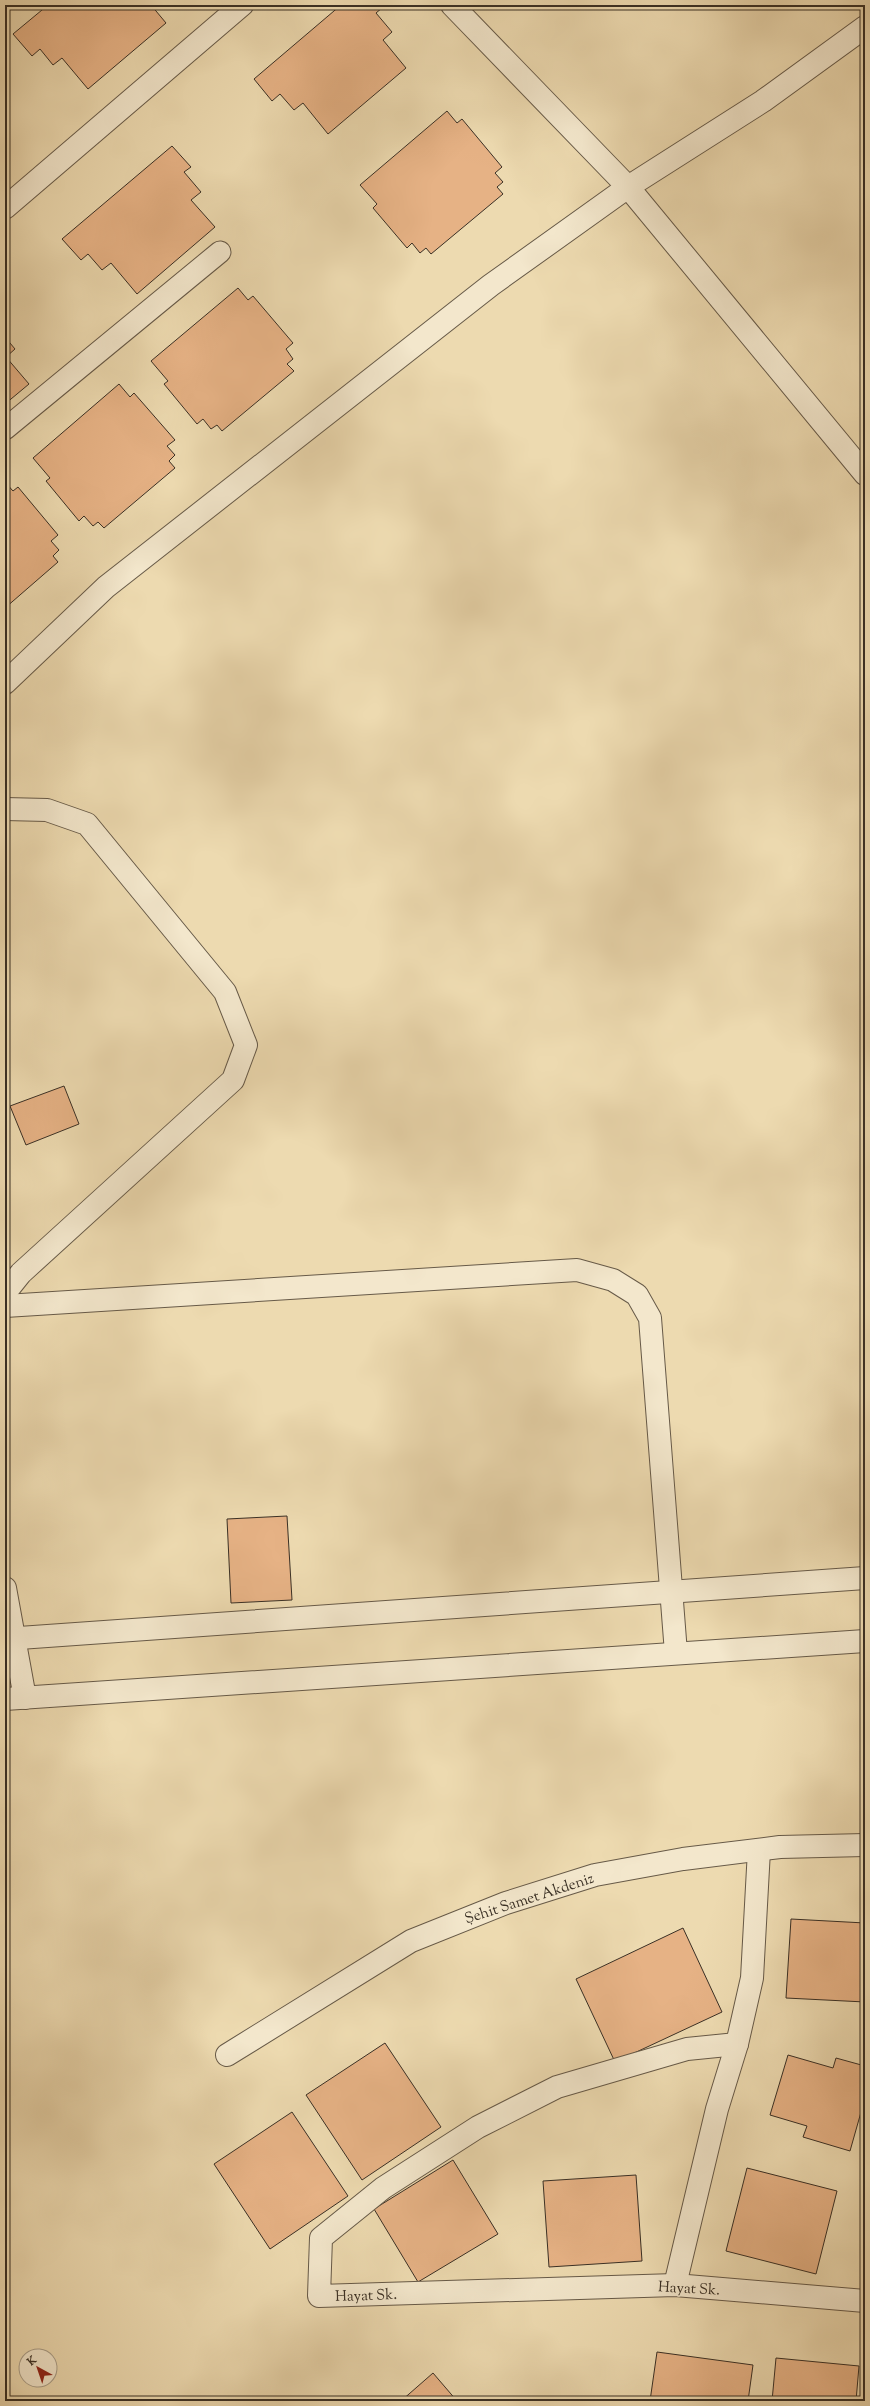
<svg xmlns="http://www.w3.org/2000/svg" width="870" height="2406" viewBox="0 0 870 2406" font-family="'Sorts Mill Goudy',serif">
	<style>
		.building { fill: #e6b285; stroke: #3a3025 }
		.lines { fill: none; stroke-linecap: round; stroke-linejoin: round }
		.service-casing { stroke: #675a48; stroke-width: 23 }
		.minor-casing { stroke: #675a48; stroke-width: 24 }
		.tertiary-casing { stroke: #675a48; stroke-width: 24 }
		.service { stroke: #f3e7cc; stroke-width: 21 }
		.minor { stroke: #f3e7cc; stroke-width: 22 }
		.tertiary { stroke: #f3e7cc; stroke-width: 22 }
		.labels { text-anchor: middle; stroke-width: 3; stroke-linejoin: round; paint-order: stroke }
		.street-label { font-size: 15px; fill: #3a3025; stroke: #f3e7cc }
	</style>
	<rect width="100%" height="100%" fill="#eddab0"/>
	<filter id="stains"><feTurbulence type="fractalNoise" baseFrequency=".005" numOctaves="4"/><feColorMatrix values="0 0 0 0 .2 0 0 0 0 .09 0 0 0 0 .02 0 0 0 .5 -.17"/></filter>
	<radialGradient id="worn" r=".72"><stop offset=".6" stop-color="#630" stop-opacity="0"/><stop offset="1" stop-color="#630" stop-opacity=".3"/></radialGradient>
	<g class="building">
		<path d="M48,5H151L166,23L88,89L62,58L53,65L40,49L32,56L13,34Z"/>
		<path d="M341,5H380L382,8L376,13L392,32L383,40L406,68L328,134L303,103L294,110L280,94L272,101L254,79Z"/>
		<path d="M447,111L457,123L462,119L502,167L495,173L503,182L497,187L503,194L431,254L426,248L420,253L412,243L407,248L373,208L377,204L360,185Z"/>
		<path d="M172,146L191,167L184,172L201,192L191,200L215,227L137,294L111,263L102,270L88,254L81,260L62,239Z"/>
		<path d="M238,288L248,300L253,296L293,343L286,349L293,359L287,364L294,371L222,431L217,425L211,429L203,419L197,424L164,384L168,381L151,361Z"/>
		<path d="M5,337L15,349L6,357L29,384L5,404Z"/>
		<path d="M119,384L130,397L134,393L175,440L167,446L175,455L169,461L175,468L104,528L98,522L93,526L84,516L79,521L46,481L50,478L33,458Z"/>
		<path d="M5,482L13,491L18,487L58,535L51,541L59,550L53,556L58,562L5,608Z"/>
		<path d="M64,1086L79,1124L26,1145L10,1106Z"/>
		<path d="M287,1516L292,1600L231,1603L227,1519Z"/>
		<path d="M791,1919L865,1923V2002L786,1998Z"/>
		<path d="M683,1928L722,2012L615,2062L576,1979Z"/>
		<path d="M385,2043L441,2127L362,2180L306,2095Z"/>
		<path d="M788,2055L833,2068L836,2058L865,2066V2098L850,2151L803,2137L807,2126L770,2115Z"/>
		<path d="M292,2112L348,2196L270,2249L214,2164Z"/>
		<path d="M453,2160L498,2234L418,2282L374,2209Z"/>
		<path d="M747,2168L837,2191L816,2274L726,2251Z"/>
		<path d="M636,2175L642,2261L549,2267L543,2181Z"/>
		<path d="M657,2352L753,2365L748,2401H650Z"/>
		<path d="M776,2358L859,2366L856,2401H772Z"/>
		<path d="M433,2373L457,2401H401Z"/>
	</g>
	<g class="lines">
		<defs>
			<path id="service" d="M5,429L220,252"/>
			<g id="minor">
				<path d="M452,5L628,187L865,474"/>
				<path d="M5,208L242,5"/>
				<path d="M5,809L47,810L87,824L225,992L246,1045L233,1080L21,1273L5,1293"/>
				<path d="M5,1306L577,1270L613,1280L637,1295L650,1318L676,1653"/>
				<path d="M5,1588L25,1698"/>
				<path d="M737,2044L687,2049L557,2087L478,2127L383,2188L321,2238L319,2296L675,2285L865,2301"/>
				<path d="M227,2055L411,1941L506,1903L595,1875L683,1859L780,1847L865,1845"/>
				<path d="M675,2285L717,2109L737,2044L752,1978L759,1850"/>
			</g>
			<g id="tertiary">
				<path d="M5,683L106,587L491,285L628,187L763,101L865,27"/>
				<path d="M5,1639L865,1578"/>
				<path d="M5,1699L865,1641"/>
			</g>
		</defs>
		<use href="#service" class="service-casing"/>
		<use href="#minor" class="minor-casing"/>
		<use href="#tertiary" class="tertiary-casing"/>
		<use href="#service" class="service"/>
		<use href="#minor" class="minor"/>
		<use href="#tertiary" class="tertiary"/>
	</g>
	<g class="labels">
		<g class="street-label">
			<text transform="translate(529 1898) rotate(-18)" y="5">Şehit Samet Akdeniz</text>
			<text transform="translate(689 2288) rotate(3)" y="5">Hayat Sk.</text>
			<text transform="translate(366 2295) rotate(-2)" y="5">Hayat Sk.</text>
		</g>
	</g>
	<rect width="870" height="2406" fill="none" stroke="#eddab0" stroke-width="20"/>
	<rect x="6" y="6" width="858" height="2394" fill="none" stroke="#3a3025" stroke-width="2"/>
	<rect x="10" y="10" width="850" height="2386" fill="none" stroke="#3a3025"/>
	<g transform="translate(38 2368) rotate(320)"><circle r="19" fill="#f3e7cc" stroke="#a99e89"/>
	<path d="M0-3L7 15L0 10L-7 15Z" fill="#8f2418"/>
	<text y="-6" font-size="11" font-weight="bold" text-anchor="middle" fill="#3a3025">K</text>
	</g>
	<rect width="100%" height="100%" filter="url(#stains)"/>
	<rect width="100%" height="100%" fill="url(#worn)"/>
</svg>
